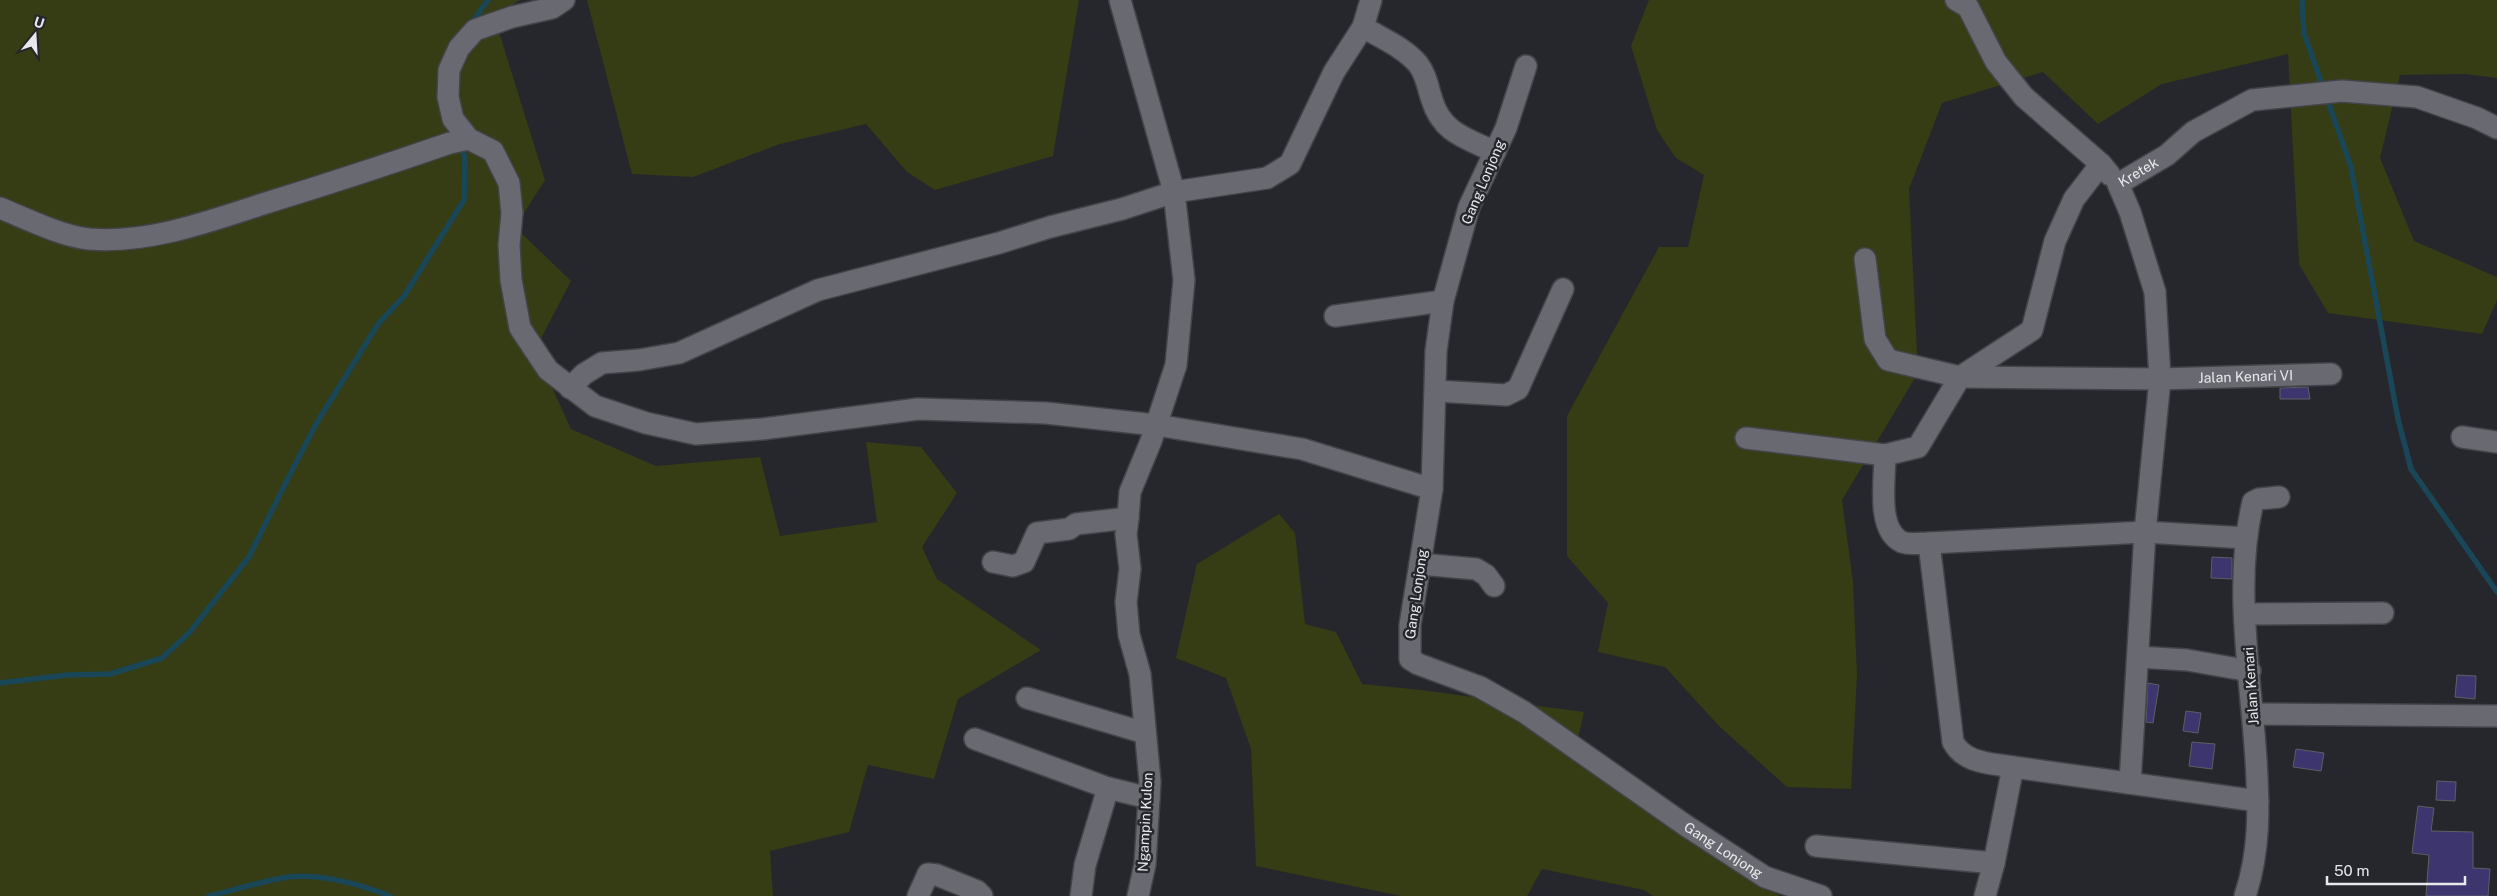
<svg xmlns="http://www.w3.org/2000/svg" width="2497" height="896" viewBox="0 0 2497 896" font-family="'Public Sans',sans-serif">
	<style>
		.green { fill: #363c13 }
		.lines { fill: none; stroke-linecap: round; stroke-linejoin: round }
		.stream { stroke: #194758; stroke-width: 5.5 }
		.building { fill: #3c356e; stroke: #5e5e65 }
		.minor-casing { stroke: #434449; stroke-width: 24 }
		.minor { stroke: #696a71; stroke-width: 21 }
		.labels { text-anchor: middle; stroke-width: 5; stroke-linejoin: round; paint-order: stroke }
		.street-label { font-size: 14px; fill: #e8e8ed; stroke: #26272d }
	</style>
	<rect width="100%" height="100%" fill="#26272d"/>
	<g class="green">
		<path d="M0,0H520L494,16L545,180L515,227L571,281L535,350L571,429L656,466L760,457L780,536L877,522L866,442L921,447L957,493L922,547L937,579L1041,650L958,699L934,779L868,765L849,832L770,851L773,896H0Z"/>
		<path d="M587,0H1079L1053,156L935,190L907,172L866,124L780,144L693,177L632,174Z"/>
		<path d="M1649,0H2497V78L2465,74L2400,75L2380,158L2414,241L2497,277V300L2482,334L2328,313L2299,264L2288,54L2162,84L2098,124L2043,72L1942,103L1909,189L1918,373L1842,500L1853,582L1857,675L1851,789L1787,787L1719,726L1665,667L1598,652L1608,603L1567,556V416L1659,247H1688L1704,175L1676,158L1657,130L1631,46Z"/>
		<path d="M1279,514L1295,533L1305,624L1336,632L1362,684L1421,690L1584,712L1573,761L1780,896H1653L1644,890L1542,869L1527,896H1401L1256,866L1251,749L1226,678L1176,658L1197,564Z"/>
	</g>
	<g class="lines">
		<g class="stream">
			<path d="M2302,0L2304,33L2351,167L2398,419L2411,469L2497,592"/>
			<path d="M470,25L488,0"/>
			<path d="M0,683L67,675L110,674L162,658L189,633L249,557L282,490L316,424L378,324L404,296L464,200L465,157L459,144"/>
			<path d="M209,896C236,890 262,881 288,877C321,873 359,884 390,896"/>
		</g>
	</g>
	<g class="building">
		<path d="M2308,387L2310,399H2280V388Z"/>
		<path d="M2212,557L2232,558V579L2211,578Z"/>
		<path d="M2457,675L2476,676L2475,699L2455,697Z"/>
		<path d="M2148,683L2159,685L2153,723L2146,722Z"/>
		<path d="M2186,711L2201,713L2198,733L2183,731Z"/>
		<path d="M2192,742L2215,744L2212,769L2189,766Z"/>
		<path d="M2296,749L2324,753L2321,771L2293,767Z"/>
		<path d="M2437,781L2456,782L2455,801L2436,800Z"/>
		<path d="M2418,806L2434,808L2431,831L2473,832V868L2490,869L2488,896H2426L2429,855L2412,853Z"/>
	</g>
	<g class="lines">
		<defs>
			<g id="minor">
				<path d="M564,0L552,8L512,17L475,30L459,48L449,70L448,97L453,119L469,139L493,151L509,183L512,213L509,245L511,280L520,328L548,370L595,406L646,423L696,434L762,429L918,409L1046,413L1156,425L1302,449L1432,489"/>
				<path d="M1120,0L1174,192L1184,280L1176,365L1151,441L1130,492L1128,518L1126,534L1130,569L1126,602L1129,635L1140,674L1150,782L1145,864L1138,896"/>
				<path d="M1956,0L1968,7L1996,62L2024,97L2101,164L2110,175"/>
				<path d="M1363,27C1381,38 1405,48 1418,64C1426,74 1428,88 1432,100C1442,133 1466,138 1495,152"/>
				<path id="s1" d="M1526,66L1506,128L1469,207L1443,301L1436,351L1432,489L1410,625V659L1418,664L1480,687L1524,712L1685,825L1765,877L1821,896"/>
				<path d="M0,208C27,219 61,236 89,239C149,244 210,221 266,203C328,184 389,164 450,143L469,139"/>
				<path id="s2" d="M1865,259L1875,339L1888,360L1960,377L2160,379L2331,374"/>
				<path d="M1335,316L1443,301"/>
				<path d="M570,388L584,374L602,363L639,360L679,353L818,290L999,243L1050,227L1122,209L1174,192L1267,178L1290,164L1334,72L1363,27L1371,0"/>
				<path d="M1436,391L1506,395L1518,389L1563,289"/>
				<path d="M2462,437L2497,442"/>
				<path d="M1746,438L1885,455L1918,447L1960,377L2032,330L2055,241L2074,199L2101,164"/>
				<path d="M1885,455C1885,479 1876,530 1902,542C1909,545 1921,543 1929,543L2145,532L2246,538"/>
				<path d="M1929,543L1953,742C1965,764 1991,763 2013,767"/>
				<path d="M993,562L1013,566L1024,562L1037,533L1069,529L1076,524L1128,518"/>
				<path d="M1420,564L1476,569L1486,575L1494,586"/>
				<path d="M2245,614L2383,613"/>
				<path d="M2138,657L2187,660L2250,671"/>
				<path d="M1027,698L1145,733"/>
				<path d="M2253,714L2497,716"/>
				<path d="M975,739L1108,788L1149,798"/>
				<path id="s3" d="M2130,783L2145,532L2160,379L2155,292L2130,212L2118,184L2167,155L2193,132L2252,100L2342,91L2417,97L2477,118L2497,128"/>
				<path d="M1816,846L1994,863"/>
				<path d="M918,896L928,874L937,875L977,891L982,896"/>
				<path d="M1081,896L1085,865L1108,788"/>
				<path d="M1985,896L1994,863L2013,767L2258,801"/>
				<path d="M2245,896C2260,851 2259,808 2256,760C2251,678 2233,583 2253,502L2259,499L2279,497"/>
			</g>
		</defs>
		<use href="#minor" class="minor-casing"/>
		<use href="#minor" class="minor"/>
	</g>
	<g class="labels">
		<g class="street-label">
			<text dy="5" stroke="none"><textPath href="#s3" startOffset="630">Kretek</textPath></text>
			<text transform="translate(1483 182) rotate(-67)" y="5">Gang Lonjong</text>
			<text dy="5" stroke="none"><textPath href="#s2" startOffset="465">Jalan Kenari VI</textPath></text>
			<text transform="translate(1416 594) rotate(-82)" y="5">Gang Lonjong</text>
			<text transform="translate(2251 686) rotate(-94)" y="5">Jalan Kenari</text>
			<text transform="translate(1145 822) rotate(-87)" y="5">Ngampin Kulon</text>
			<text dy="5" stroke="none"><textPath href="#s1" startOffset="979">Gang Lonjong</textPath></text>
		</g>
	</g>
	<g transform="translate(35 35) rotate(18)" stroke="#26272d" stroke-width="4" paint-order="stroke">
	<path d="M0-4L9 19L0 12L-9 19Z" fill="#e8e8ed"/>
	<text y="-8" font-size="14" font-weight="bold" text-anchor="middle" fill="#e8e8ed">U</text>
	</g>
	<path d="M2327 876v8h138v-8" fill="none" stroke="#e8e8ed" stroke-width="2.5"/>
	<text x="2334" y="876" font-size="15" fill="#e8e8ed" stroke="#26272d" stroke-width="4" paint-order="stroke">50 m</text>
</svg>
